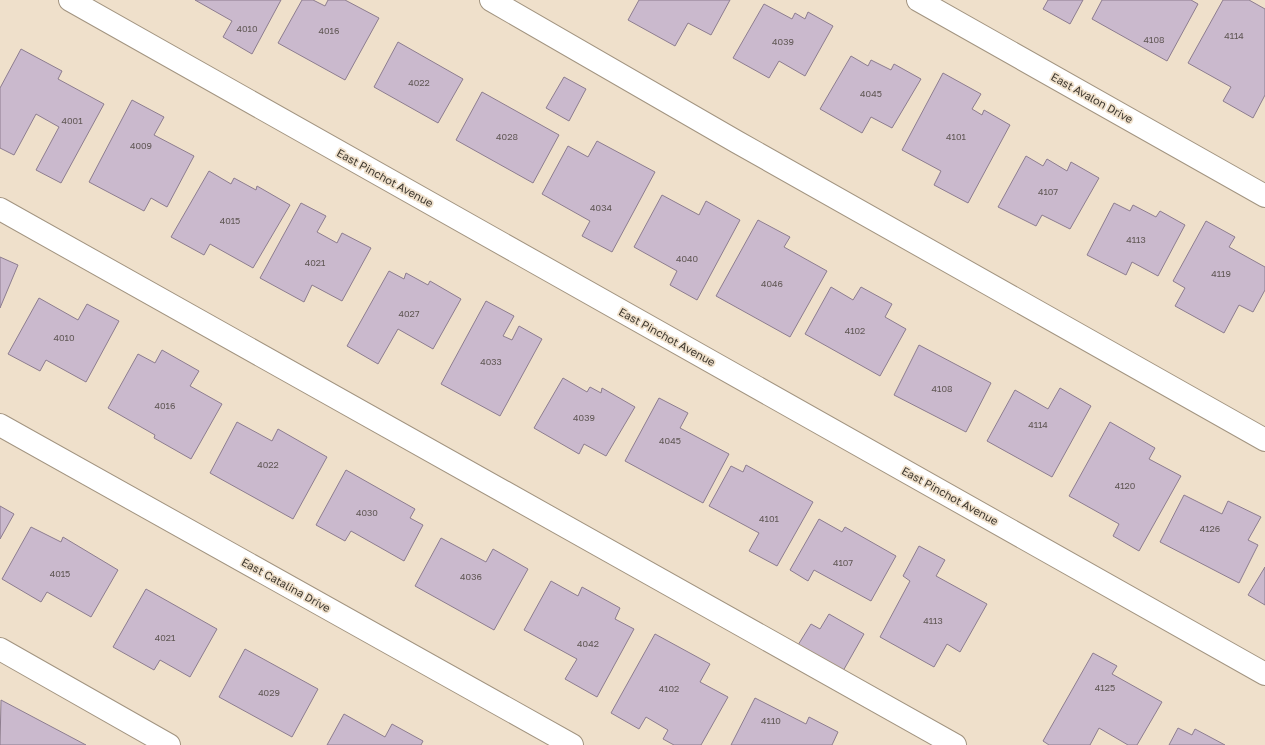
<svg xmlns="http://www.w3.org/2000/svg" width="1265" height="745" viewBox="0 0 1265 745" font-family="'Golos Text',sans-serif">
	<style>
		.building { fill: #cab9cd; stroke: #8d7d8f }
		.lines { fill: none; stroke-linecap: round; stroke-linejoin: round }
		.minor-casing { stroke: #a29480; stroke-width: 24 }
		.minor { stroke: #fff; stroke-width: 22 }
		.labels { text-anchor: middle; stroke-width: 3.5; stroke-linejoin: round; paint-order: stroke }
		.number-label { font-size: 9px; fill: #615856 }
		.street-label { font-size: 11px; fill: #3e382f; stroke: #efe0cb }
	</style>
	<rect width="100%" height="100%" fill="#efe0cb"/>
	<g class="building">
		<path d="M195,0H281L252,54L223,37L232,21Z"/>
		<path d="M302,0H313L325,6L328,0H345L379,18L345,80L278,43Z"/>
		<path d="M639,0H730L711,35L688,23L675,46L628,20Z"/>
		<path d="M1048,0H1083L1070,24L1043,9Z"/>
		<path d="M1102,0H1191L1198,4L1167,61L1092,19Z"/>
		<path d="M1223,0H1249L1265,9V95L1253,118L1223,101L1231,87L1188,63Z"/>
		<path d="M764,4L792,19L795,13L805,19L808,12L833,26L805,76L779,61L769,78L733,58Z"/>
		<path d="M398,42L463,79L438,123L374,87Z"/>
		<path d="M21,49L62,71L58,79L104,104L61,183L36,170L59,127L36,114L14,155L0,148V88Z"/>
		<path d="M851,56L868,66L871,60L891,70L894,64L921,79L892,128L871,117L862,133L820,109Z"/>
		<path d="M943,73L981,94L972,109L982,115L984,110L1010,125L968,203L934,185L941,171L902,150Z"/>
		<path d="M564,77L586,89L569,121L546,108Z"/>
		<path d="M482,92L559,135L533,183L456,140Z"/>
		<path d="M132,100L164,117L154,135L194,156L167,207L151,198L144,211L89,182Z"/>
		<path d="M597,141L655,172L612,252L582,236L590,221L542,194L568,146L588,157Z"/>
		<path d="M1026,156L1043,166L1047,159L1067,171L1071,162L1099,178L1070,229L1042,215L1036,226L998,207Z"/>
		<path d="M209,171L231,184L234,178L256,190L257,186L290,205L253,268L210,244L204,255L171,237Z"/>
		<path d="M662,195L699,215L706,201L740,220L697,300L670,285L677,271L634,247Z"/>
		<path d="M301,203L326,216L317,232L337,243L342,233L371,248L342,301L312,285L304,302L260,278Z"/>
		<path d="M1114,203L1130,211L1133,205L1156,217L1160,211L1185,225L1158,276L1132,262L1126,275L1087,255Z"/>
		<path d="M758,220L790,237L784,247L827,271L790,337L716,296Z"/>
		<path d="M1206,221L1235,237L1229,247L1265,267V290L1253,312L1239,305L1224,333L1175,306L1185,288L1173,281Z"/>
		<path d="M0,257L18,265L0,308Z"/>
		<path d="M389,271L404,279L406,273L428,285L430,281L461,299L433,349L398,329L378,364L347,346Z"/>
		<path d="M831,287L853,300L861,287L892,304L885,317L906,329L880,376L805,334Z"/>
		<path d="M39,298L78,320L87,304L119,321L86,382L46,360L40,371L8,354Z"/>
		<path d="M486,301L514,316L503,336L512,340L519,326L542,339L500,416L441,384Z"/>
		<path d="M919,345L991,383L966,432L894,395Z"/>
		<path d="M162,350L199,371L190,386L222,404L191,459L154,438L155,435L108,408L138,354L155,363Z"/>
		<path d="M563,378L587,392L590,387L601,393L602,388L635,407L606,456L584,444L579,454L534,428Z"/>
		<path d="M1060,388L1091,406L1052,477L987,441L1015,390L1048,409Z"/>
		<path d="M659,398L688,413L680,428L729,454L703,503L625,461Z"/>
		<path d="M237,422L272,441L278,429L327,457L293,519L210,473Z"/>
		<path d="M1110,422L1155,448L1149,459L1181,476L1139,551L1113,536L1119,524L1069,496Z"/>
		<path d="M746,465L813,502L777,566L749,551L759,533L709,506L731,466L743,472Z"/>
		<path d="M346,470L415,509L410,518L423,525L404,561L351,531L345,541L316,525Z"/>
		<path d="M1184,495L1222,514L1228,501L1261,517L1248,540L1258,545L1239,583L1160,542Z"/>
		<path d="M0,506L14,514L0,539Z"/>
		<path d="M819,519L842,532L845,527L896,556L871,601L814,570L808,581L790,570Z"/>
		<path d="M31,527L61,542L63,537L118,570L91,617L47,592L41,602L2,579Z"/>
		<path d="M441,538L486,562L493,549L528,569L494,630L415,586Z"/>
		<path d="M919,546L945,560L936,576L987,604L960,652L947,644L934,667L880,637L910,581L903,576Z"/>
		<path d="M1265,567V605L1248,595Z"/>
		<path d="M551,581L578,596L582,587L620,608L615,619L634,629L597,697L565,679L577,659L524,630Z"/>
		<path d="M146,589L217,629L190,677L160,660L154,670L113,647Z"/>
		<path d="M829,614L864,634L843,671L798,645L811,624L820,629Z"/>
		<path d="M655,634L710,664L700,682L728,697L701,745H674L663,739L668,730L646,717L639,729L611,713Z"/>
		<path d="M245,649L318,689L292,737L219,697Z"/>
		<path d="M1093,653L1117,666L1112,674L1162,702L1137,745H1128L1099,728L1090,745H1049L1043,741Z"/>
		<path d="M755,698L806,724L809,717L838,732L832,745H731Z"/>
		<path d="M1,700L86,745H0Z"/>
		<path d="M344,714L385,737L392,724L423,741L421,745H327Z"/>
		<path d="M1178,728L1192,735L1195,729L1225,745H1169Z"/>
	</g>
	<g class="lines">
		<defs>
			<g id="minor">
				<path d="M70,0L1265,674"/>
				<path d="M491,0L737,142L1265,440"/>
				<path d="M918,0L1265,196"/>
				<path d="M0,209L955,745"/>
				<path d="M0,425L572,745"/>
				<path d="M0,649L169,745"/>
			</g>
		</defs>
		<use href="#minor" class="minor-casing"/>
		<use href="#minor" class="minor"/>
	</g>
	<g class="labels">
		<g class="number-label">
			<text x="247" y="32">4010</text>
			<text x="329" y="34">4016</text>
			<text x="1234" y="39">4114</text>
			<text x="1154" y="43">4108</text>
			<text x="783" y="45">4039</text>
			<text x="419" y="86">4022</text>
			<text x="871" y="97">4045</text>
			<text x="72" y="124">4001</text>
			<text x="507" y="140">4028</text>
			<text x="956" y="140">4101</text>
			<text x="141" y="149">4009</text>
			<text x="1048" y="195">4107</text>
			<text x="601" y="211">4034</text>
			<text x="230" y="224">4015</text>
			<text x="1136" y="243">4113</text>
			<text x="687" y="262">4040</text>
			<text x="315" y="266">4021</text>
			<text x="1221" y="277">4119</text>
			<text x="772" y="287">4046</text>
			<text x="409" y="317">4027</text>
			<text x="855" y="334">4102</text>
			<text x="64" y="341">4010</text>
			<text x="491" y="365">4033</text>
			<text x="942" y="392">4108</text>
			<text x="165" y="409">4016</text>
			<text x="584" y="421">4039</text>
			<text x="1038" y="428">4114</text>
			<text x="670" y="444">4045</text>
			<text x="268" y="468">4022</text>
			<text x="1125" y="489">4120</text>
			<text x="367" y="516">4030</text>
			<text x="769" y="522">4101</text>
			<text x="1210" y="532">4126</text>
			<text x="843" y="566">4107</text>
			<text x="60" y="577">4015</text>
			<text x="471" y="580">4036</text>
			<text x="933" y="624">4113</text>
			<text x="165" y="641">4021</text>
			<text x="588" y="647">4042</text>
			<text x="1105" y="691">4125</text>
			<text x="669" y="692">4102</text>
			<text x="269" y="696">4029</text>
			<text x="771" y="724">4110</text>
		</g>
		<g class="street-label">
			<text transform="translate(1092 98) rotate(29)" y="4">East Avalon Drive</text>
			<text transform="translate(385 178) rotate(29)" y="4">East Pinchot Avenue</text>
			<text transform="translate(667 337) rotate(29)" y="4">East Pinchot Avenue</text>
			<text transform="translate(950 496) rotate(29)" y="4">East Pinchot Avenue</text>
			<text transform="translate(286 585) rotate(29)" y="4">East Catalina Drive</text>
		</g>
	</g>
</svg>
